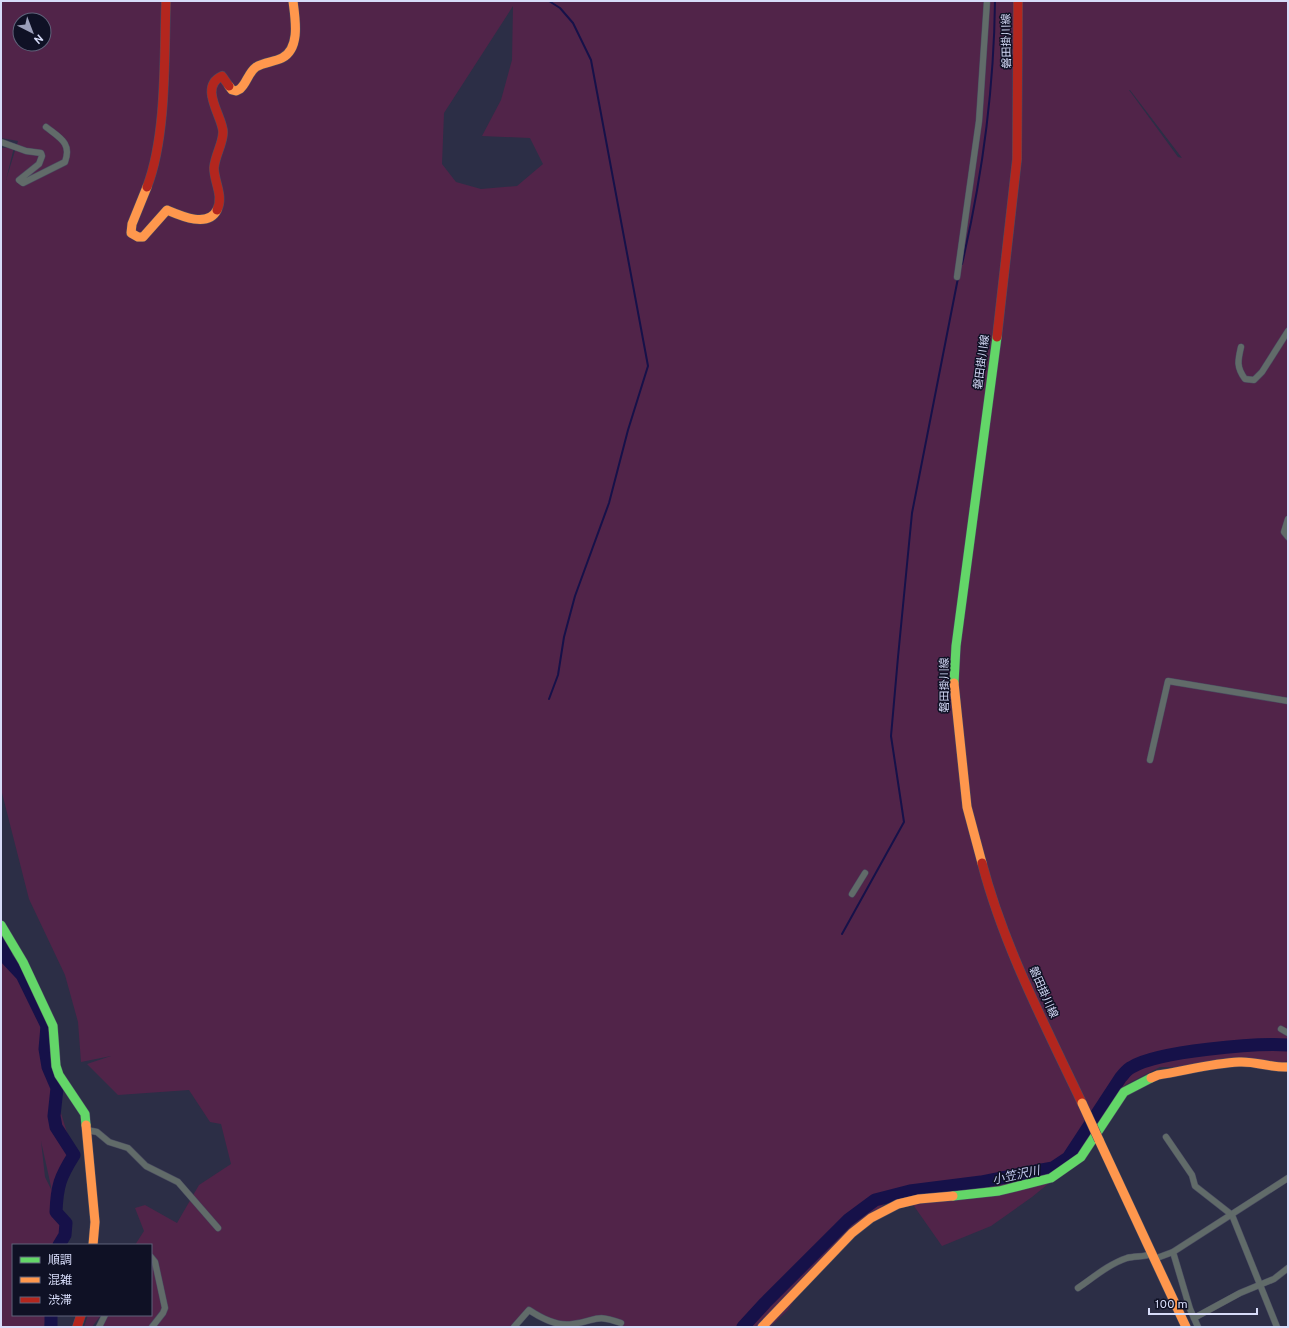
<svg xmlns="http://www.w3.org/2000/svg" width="1289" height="1328" viewBox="0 0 1289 1328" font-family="Overpass,'Noto Sans JP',sans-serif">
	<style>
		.green { fill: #512449; fill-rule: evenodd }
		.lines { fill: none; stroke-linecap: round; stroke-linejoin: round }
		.stream { stroke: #161149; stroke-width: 2 }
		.river { stroke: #161149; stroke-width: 13 }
		.street-casing { stroke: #4a4c61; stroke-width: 7 }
		.fast-casing { stroke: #4a4c61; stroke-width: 10 }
		.slow-casing { stroke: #4a4c61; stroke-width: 10 }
		.jam-casing { stroke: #4a4c61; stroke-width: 10 }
		.street { stroke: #616b69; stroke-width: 6 }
		.fast { stroke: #63d668; stroke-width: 9 }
		.slow { stroke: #ff974d; stroke-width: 9 }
		.jam { stroke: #b3261e; stroke-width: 9 }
		.slow-bridge-casing { stroke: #4a4c61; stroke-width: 10; stroke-linecap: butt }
		.slow-bridge { stroke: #ff974d; stroke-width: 9 }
		.labels { text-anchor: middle; stroke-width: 3; stroke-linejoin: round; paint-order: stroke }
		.street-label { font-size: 11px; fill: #d7dcf9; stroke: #0f1125 }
		.water-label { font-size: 12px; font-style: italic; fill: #c2c8ee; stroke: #0f1125 }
	</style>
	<rect width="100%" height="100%" fill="#2c2e46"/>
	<g class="green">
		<path d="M1,1H1288V1061L1267,1066L1246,1062L1205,1068L1160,1067L1125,1085L1081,1149L1090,1110L1083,1127L1075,1162L1032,1197L991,1226L942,1246L914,1206L895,1195L857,1228L796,1297L788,1310L770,1327H621V1323L600,1317L563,1325L529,1310L514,1327H100L108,1315H151V1245H135L144,1231L135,1208L145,1205L177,1223L199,1185L231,1164L221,1124L210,1122L189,1090L118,1095L87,1064L111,1056L81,1062L78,1022L65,975L29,899L1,789V148L14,147L6,180L18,141L1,138ZM513,6L512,60L501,100L482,136L530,138L543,164L517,186L481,189L456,182L442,164L444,113ZM20,20H44V44H20ZM1129,90H1130L1182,158L1178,157Z"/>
		<path d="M1,955L8,969L22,981L40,1023L42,1052L74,1155L53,1193L66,1223L58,1245H13V1315H46L44,1327H1ZM41,1141L52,1191L45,1177Z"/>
		<path d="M88,1315H101L92,1327H84Z"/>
	</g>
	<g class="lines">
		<g class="stream">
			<path d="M549,1L560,8L573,23L591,60L648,366L628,430L609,503L575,596L564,637L558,675L549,699"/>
			<path d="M962,264C982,178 994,89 995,1"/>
			<path d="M842,934L904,822L891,736L898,657L912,513L958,278"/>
		</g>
		<g class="river">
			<path d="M1,941L7,959L22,975L47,1026L45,1049L48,1067L57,1088L54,1116L56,1127L74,1155C60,1177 57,1186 56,1212L66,1223L65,1235L59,1245"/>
			<path d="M51,1315V1327"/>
			<path d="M743,1327L765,1303L848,1220L875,1200L910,1191L981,1182L1036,1171L1053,1168L1068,1158L1121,1077C1124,1074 1127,1069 1132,1067C1158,1051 1256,1043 1288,1045"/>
		</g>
		<defs>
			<g id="street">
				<path d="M1,142L26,151L41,153L42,156L39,164L19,180L23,183L65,162C72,143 60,138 46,127"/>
				<path d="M957,277L979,121L987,1"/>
				<path d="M1241,347C1238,360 1236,367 1245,379L1254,380L1262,372L1288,331"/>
				<path d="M1288,519L1284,532L1288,537"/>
				<path d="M1150,760L1168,681L1288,701"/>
				<path d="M852,894L865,873"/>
				<path d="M1281,1029L1288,1033"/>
				<path d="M87,1130L97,1132L109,1142L128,1148L146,1166L178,1182L218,1228"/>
				<path d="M1166,1137L1192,1175L1195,1186L1232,1215L1277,1327"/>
				<path d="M1173,1252L1190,1309L1198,1327"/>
				<path d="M151,1257L155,1262L165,1308L163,1313L152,1327"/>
				<path d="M1154,1259L1173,1252L1288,1178"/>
				<path d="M1078,1288C1094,1277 1109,1264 1127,1258C1135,1256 1144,1257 1152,1254"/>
				<path d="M1194,1318L1240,1293L1274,1279L1288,1268"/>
				<path d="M99,1327L105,1315"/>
				<path d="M514,1327L529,1310C541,1318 558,1327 573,1324C597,1321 594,1313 621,1323"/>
			</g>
			<g id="fast">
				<path d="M954,683L956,646L997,337"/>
				<path d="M1,925L23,962L53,1026L56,1066L59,1075L85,1114L86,1125"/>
				<path d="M953,1196L999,1191L1051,1178L1081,1157L1124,1092L1151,1078"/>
			</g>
			<g id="slow">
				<path d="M229,86L232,90L236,91L240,89C247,83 248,73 256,67C264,62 274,62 282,58C301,48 295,18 293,1"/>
				<path d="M147,187L132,224L131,233L138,237H143L167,210C181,216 208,228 217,210"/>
				<path d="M954,683L967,807L982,863"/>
				<path d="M1151,1078L1158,1075C1184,1071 1213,1063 1239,1062C1256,1061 1271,1068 1288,1067"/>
				<path d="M86,1125L95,1222L93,1245"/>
				<path d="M1099,1140L1186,1327"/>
				<path d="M762,1327L852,1233L871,1218L898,1204L919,1199L953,1196"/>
			</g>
			<g id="jam">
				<path d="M147,187C167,135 164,57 166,1"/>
				<path d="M217,210C224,196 214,182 214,168C215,155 223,144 223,132C223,117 198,87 222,76L229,86"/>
				<path d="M997,337L1017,159L1018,1"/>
				<path d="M982,863C1004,947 1045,1025 1082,1103"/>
				<path d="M77,1327L81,1315"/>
			</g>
		</defs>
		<use href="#street" class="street-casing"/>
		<use href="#fast" class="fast-casing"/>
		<use href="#slow" class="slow-casing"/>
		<use href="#jam" class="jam-casing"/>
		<use href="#street" class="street"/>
		<use href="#fast" class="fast"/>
		<use href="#slow" class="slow"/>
		<use href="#jam" class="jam"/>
		<defs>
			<path id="slow-bridge" d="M1082,1103L1099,1140"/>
		</defs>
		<use href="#slow-bridge" class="slow-bridge-casing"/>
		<use href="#slow-bridge" class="slow-bridge"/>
	</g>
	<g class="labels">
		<g class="street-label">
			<text transform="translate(1006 41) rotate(-91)" y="4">磐田掛川線</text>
			<text transform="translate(981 362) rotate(-82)" y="4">磐田掛川線</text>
			<text transform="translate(944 685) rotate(-90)" y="4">磐田掛川線</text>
			<text transform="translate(1044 992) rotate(66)" y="4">磐田掛川線</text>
		</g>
		<g class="water-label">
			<text transform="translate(1016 1175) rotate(-12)" y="4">小笠沢川</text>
		</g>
	</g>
	<rect width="1289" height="1328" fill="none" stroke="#d7dcf9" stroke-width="4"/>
	<rect x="12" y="1244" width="140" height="72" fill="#0f1125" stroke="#5f627a"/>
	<rect x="20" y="1257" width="20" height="6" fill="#63d668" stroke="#5f627a"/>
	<text x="48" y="1264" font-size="12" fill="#d7dcf9">順調</text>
	<rect x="20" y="1277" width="20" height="6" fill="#ff974d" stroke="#5f627a"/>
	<text x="48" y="1284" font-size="12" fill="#d7dcf9">混雑</text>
	<rect x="20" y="1297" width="20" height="6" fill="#b3261e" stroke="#5f627a"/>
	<text x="48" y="1304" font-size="12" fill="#d7dcf9">渋滞</text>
	<g transform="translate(32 32) rotate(138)"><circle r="19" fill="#0f1125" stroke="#5f627a"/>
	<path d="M0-3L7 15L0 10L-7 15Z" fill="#9b9fba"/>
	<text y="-6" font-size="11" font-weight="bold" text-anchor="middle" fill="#d7dcf9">N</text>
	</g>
	<path d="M1149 1308v6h108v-6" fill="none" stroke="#d7dcf9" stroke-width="2"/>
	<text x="1155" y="1308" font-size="12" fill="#d7dcf9" stroke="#0f1125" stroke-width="3" paint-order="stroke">100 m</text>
</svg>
